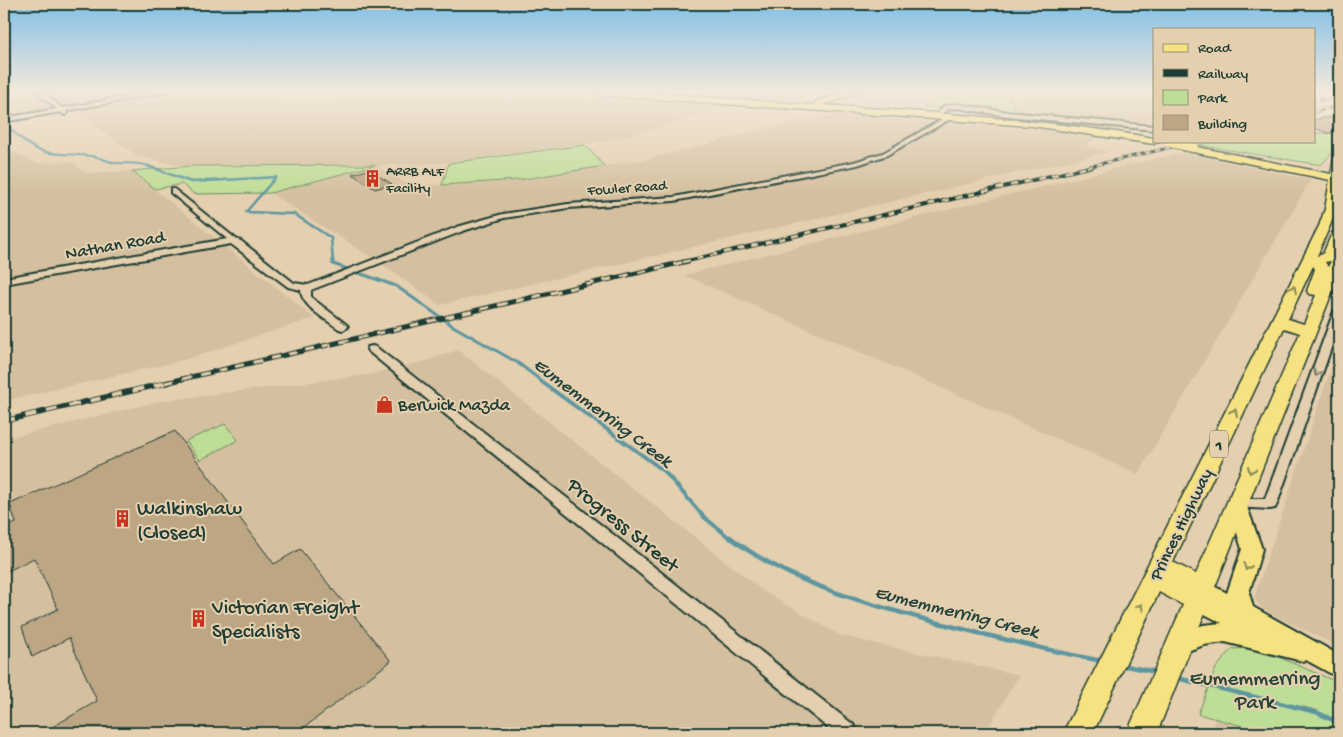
<svg xmlns="http://www.w3.org/2000/svg" width="1343" height="737" viewBox="0 0 1343 737" font-family="'Gochi Hand',sans-serif">
	<style>
		.built { fill: #d4c09f }
		.green { fill: #bedd96; stroke: #6e8d65 }
		.lines { fill: none; stroke-linecap: round; stroke-linejoin: round }
		.stream-far4 { stroke: #5d96a0; stroke-width: 2 }
		.stream-far3 { stroke: #5d96a0; stroke-width: 2.5 }
		.stream-far2 { stroke: #5d96a0; stroke-width: 3 }
		.stream-far1 { stroke: #5d96a0; stroke-width: 4 }
		.stream { stroke: #5d96a0; stroke-width: 4.5 }
		.building { fill: #bca684; stroke: #1f3d34 }
		.minor-casing { stroke: #1f3d34; stroke-width: 4 }
		.major-casing { stroke: #1f3d34; stroke-width: 4 }
		.highway-casing { stroke: #1f3d34; stroke-width: 3 }
		.minor { fill: #e4cfae; fill-rule: evenodd }
		.major { fill: #f7e281; fill-rule: evenodd }
		.highway { fill: #f7e281; fill-rule: evenodd }
		.tram { stroke: #1f3d34; stroke-width: 1 }
		.rail-far3-casing { stroke: #1f3d34; stroke-width: 3 }
		.rail-far2-casing { stroke: #1f3d34; stroke-width: 4 }
		.rail-far1-casing { stroke: #1f3d34; stroke-width: 5 }
		.rail-casing { stroke: #1f3d34; stroke-width: 5.5 }
		.rail-far3 { stroke: #e4cfae; stroke-width: 2; stroke-dasharray: 5; stroke-linecap: butt }
		.rail-far2 { stroke: #e4cfae; stroke-width: 2.5; stroke-dasharray: 7; stroke-linecap: butt }
		.rail-far1 { stroke: #e4cfae; stroke-width: 3; stroke-dasharray: 9; stroke-linecap: butt }
		.rail { stroke: #e4cfae; stroke-width: 4; stroke-dasharray: 11; stroke-linecap: butt }
		.highway-bridge-casing { stroke: #1f3d34; stroke-width: 12; stroke-linecap: butt }
		.highway-bridge { stroke: #f7e281; stroke-width: 10 }
		.oneway { stroke: #808757 }
		.oneway2 { stroke: #787f6b }
		.labels { text-anchor: middle; stroke-width: 4; stroke-linejoin: round; paint-order: stroke }
		.far-poi-label { font-size: 15px; fill: #1f3d34; stroke: #e4cfae; text-anchor: start }
		.far-street-label { font-size: 15px; fill: #1f3d34; stroke: #e4cfae }
		.shield { fill: #e4cfae; stroke: #5a6959; stroke-width: 1 }
		.shield-label { font-size: 16px; font-weight: bold; fill: #1f3d34 }
		.street-label { font-size: 18px; fill: #1f3d34; stroke: #e4cfae }
		.poi-label { font-size: 18px; fill: #1f3d34; stroke: #e4cfae; text-anchor: start }
		.water-label { font-size: 19px; font-style: italic; fill: #24443d; stroke: #e4cfae }
		.near-poi-label { font-size: 21px; fill: #1f3d34; stroke: #e4cfae; text-anchor: start }
		.near-street-label { font-size: 21px; fill: #1f3d34; stroke: #e4cfae }
		.near-park-label { font-size: 21px; fill: #274539; stroke: #e4cfae }
	</style>
	<rect width="100%" height="100%" fill="#e4cfae"/>
	<filter id="ink" filterUnits="userSpaceOnUse"><feTurbulence type="fractalNoise" baseFrequency=".02" numOctaves="2"/><feDisplacementMap in="SourceGraphic" scale="10" xChannelSelector="R" yChannelSelector="G"/><feConvolveMatrix kernelMatrix="1 2 1 2 8 2 1 2 1" color-interpolation-filters="sRGB"/></filter>
	<g filter="url(#ink)">
		<g class="built">
			<path d="M4,92H35L60,111L4,118Z"/>
			<path d="M46,92H157L67,109Z"/>
			<path d="M174,92H260L322,103L345,92H525L729,106L652,130L601,142L444,163L376,166L411,186L518,180L648,159L796,121L837,114L1095,134L1098,136L1085,146L1108,152L440,305L382,264L270,193L372,165L190,166L171,164L138,156L76,113Z"/>
			<path d="M1007,92H1154V123L1014,113Z"/>
			<path d="M4,148L37,163L72,162L85,173L132,171L314,318L184,360L4,401Z"/>
			<path d="M1185,153L1311,180L1138,474L684,275L1166,156Z"/>
			<path d="M1339,344V647L1262,609L1254,598Z"/>
			<path d="M458,350L763,591L841,636L1019,675L985,733H4V439L161,401L366,375L426,361Z"/>
			<path d="M1215,719L1269,733H1210Z"/>
		</g>
		<g class="green">
			<path d="M772,92H822L798,97H759Z"/>
			<path d="M913,92H1008L1015,112L924,107L942,98Z"/>
			<path d="M1314,133L1339,134V146L1321,165L1198,145L1221,141H1314Z"/>
			<path d="M585,145L604,166L518,180L442,185L449,163Z"/>
			<path d="M375,165L270,193L194,194L182,184L155,189L132,171L190,166Z"/>
			<path d="M225,424L238,440L200,460L186,441Z"/>
			<path d="M1249,648L1269,653L1339,683V733H1269L1198,714L1216,668L1232,649Z"/>
		</g>
		<g class="lines">
			<path class="stream-far4" d="M4,125L8,126C41,161 48,151 91,156C100,157 108,162 117,163C130,164 139,162 151,167"/>
			<path class="stream-far3" d="M148,166L191,182L276,177L246,212L294,214L331,238L333,262"/>
			<path class="stream-far2" d="M333,261V264L396,286L453,326L518,363L544,383"/>
			<path class="stream-far1" d="M542,382L664,471L704,517L731,539"/>
			<g class="stream">
				<path d="M730,537C789,584 868,604 939,623C993,637 1047,650 1102,661"/>
				<path d="M1121,665L1156,672"/>
				<path d="M1177,678L1316,712L1339,723"/>
			</g>
		</g>
		<g class="building">
			<path d="M1328,117L1339,121V131L1328,133L1314,128V120Z"/>
			<path d="M368,170L392,184L375,189L352,174Z"/>
			<path d="M175,431L274,564L300,549L391,661L297,733H42L97,701L69,638L32,657L22,627L58,609L34,558L4,573V528L16,523L10,504Z"/>
		</g>
		<g class="lines">
			<defs>
				<g id="minor">
					<path d="M36,92H43L62,108L154,92H167L66,111L68,113L65,115L60,112L4,122V118L57,109Z"/>
					<path d="M956,104L1008,112L1154,126V130L1008,116L956,108L948,109L941,114L938,112L944,106Z"/>
					<path d="M950,115L953,117L952,118L887,155L857,165L674,201L568,208L504,218L463,231L311,290V296L313,299L347,325L348,327L343,330L339,329C327,320 301,306 301,290L288,287L231,244L4,284V278L227,239L171,193V189H174L236,239L241,241L294,283L308,285L457,227L503,214L568,204L674,197L854,162L883,153Z"/>
					<path d="M1339,308V325L1277,504L1275,508L1270,509L1233,507L1231,503L1233,499H1265L1334,311Z"/>
					<path d="M372,346L376,347L855,726L857,733H834L368,351L367,349L368,347Z"/>
				</g>
				<path id="major" d="M1237,497L1244,499L1246,504L1262,549L1249,593L1253,607L1339,655V678L1306,660L1302,661L1225,642L1204,645L1179,654L1171,651L1168,644L1171,637L1203,625L1222,623L1189,606L1186,600L1189,594L1193,592L1191,589L1195,583L1202,580L1227,593L1242,549L1228,504L1230,499Z"/>
				<g id="highway">
					<path d="M595,92H637L814,105L815,102L846,92H859L823,105C934,113 1044,119 1154,138V141H1159L1154,144L1032,126L599,95Z"/>
					<path d="M1187,145L1331,174L1334,157L1339,154L1337,209L1317,256L1323,254L1332,233L1339,229L1337,254H1339V275L1157,733H1127L1183,605L1159,592L1093,733H1063L1319,226L1325,209L1330,180L1183,150V146ZM1331,261L1328,267L1325,262ZM1313,266L1315,269L1307,291L1309,294L1316,295L1304,324L1288,319ZM1284,328L1300,333L1196,574L1173,562Z"/>
				</g>
			</defs>
			<use href="#minor" class="minor-casing"/>
			<use href="#major" class="major-casing"/>
			<use href="#highway" class="highway-casing"/>
			<use href="#minor" class="minor"/>
			<use href="#major" class="major"/>
			<use href="#highway" class="highway"/>
			<path class="tram" d="M1314,92H1329"/>
			<defs>
				<g id="rail-far3">
					<path d="M1314,100L1339,99"/>
					<path d="M1314,112L1339,106"/>
					<path d="M1087,167L1198,141"/>
				</g>
				<path id="rail-far2" d="M683,262L1093,166"/>
				<path id="rail-far1" d="M165,383L688,261"/>
				<path id="rail" d="M4,421L170,382"/>
			</defs>
			<use href="#rail-far3" class="rail-far3-casing"/>
			<use href="#rail-far2" class="rail-far2-casing"/>
			<use href="#rail-far1" class="rail-far1-casing"/>
			<use href="#rail" class="rail-casing"/>
			<use href="#rail-far3" class="rail-far3"/>
			<use href="#rail-far2" class="rail-far2"/>
			<use href="#rail-far1" class="rail-far1"/>
			<use href="#rail" class="rail"/>
			<defs>
				<path id="highway-bridge" d="M1170,142L1193,147"/>
			</defs>
			<use href="#highway-bridge" class="highway-bridge-casing"/>
			<use href="#highway-bridge" class="highway-bridge"/>
		</g>
		<defs><path id="oneway-chevron" d="M-2-3.5L2.5 0L-2 3.5" fill="none" stroke-width="1.6" stroke-linecap="round" stroke-linejoin="round" transform="scale(1.25)"/></defs>
		<g class="oneway">
			<use href="#oneway-chevron" transform="translate(1293 289) rotate(-64)"/>
			<use href="#oneway-chevron" transform="translate(1234 412) rotate(-65)"/>
			<use href="#oneway-chevron" transform="translate(1251 470) rotate(113)"/>
			<use href="#oneway-chevron" transform="translate(1247 567) rotate(110)"/>
			<use href="#oneway-chevron" transform="translate(1140 607) rotate(-64)"/>
		</g>
		<use class="oneway2" href="#oneway-chevron" transform="translate(1317 373) rotate(110)"/>
	</g>
	<linearGradient id="sky" x2="0" y2="1"><stop stop-color="#81c0e8"/><stop offset="0.47" stop-color="#f3e9db"/><stop offset="1" stop-color="#f3e9db" stop-opacity="0"/></linearGradient>
	<rect width="1343" height="195" fill="url(#sky)"/>
	<defs>
		<symbol id="building-bare" viewBox="-9 -9 18 18"><path d="M-4-6H4V6H1V3H-1V6H-4ZM-2.5-4.3h1.7v1.8h-1.7ZM.8-4.3h1.7v1.8H.8ZM-2.5-1h1.7V.8h-1.7ZM.8-1h1.7V.8H.8Z" fill="#c8321e" stroke="#e4cfae" stroke-width="2.5" paint-order="stroke"/></symbol>
		<symbol id="shop-bare" viewBox="-9 -9 18 18"><path d="M-5-2.5h2.3a2.7 3.5 0 0 1 5.4 0H5L5.5 6h-11ZM-1.5-2.5h3a1.5 2.3 0 0 0-3 0Z" fill="#c8321e" stroke="#e4cfae" stroke-width="2.5" paint-order="stroke"/></symbol>
	</defs>
	<g fill-rule="evenodd">
		<use href="#building-bare" x="360" y="166" width="25" height="25"/>
		<use href="#shop-bare" x="372" y="392" width="25" height="25"/>
		<use href="#building-bare" x="110" y="506" width="25" height="25"/>
		<use href="#building-bare" x="186" y="606" width="25" height="25"/>
	</g>
	<g class="labels">
		<g class="far-poi-label">
			<text x="386" y="175">ARRB ALF<tspan x="386" dy="17">Facility</tspan></text>
		</g>
		<g class="far-street-label">
			<text transform="translate(627 187) rotate(-4)" y="5">Fowler Road</text>
		</g>
		<rect class="shield" x="1210" y="430.5" width="18" height="27" rx="4"/>
		<g class="shield-label">
			<text x="1219" y="450">1</text>
		</g>
		<g class="street-label">
			<text transform="translate(115 244) rotate(-10)" y="6">Nathan Road</text>
			<text transform="translate(1180 524) rotate(-64)" y="6">Princes Highway</text>
		</g>
		<g class="poi-label">
			<text x="398" y="410">Berwick Mazda</text>
		</g>
		<g class="water-label">
			<text transform="translate(604 411) rotate(37)" y="7">Eumemmerring Creek</text>
			<text transform="translate(957 610) rotate(14)" y="7">Eumemmerring Creek</text>
		</g>
		<g class="near-poi-label">
			<text x="137" y="514">Walkinshaw<tspan x="137" dy="24">(Closed)</tspan></text>
			<text x="212" y="613">Victorian Freight<tspan x="212" dy="24">Specialists</tspan></text>
		</g>
		<g class="near-street-label">
			<text transform="translate(624 524) rotate(39)" y="7">Progress Street</text>
		</g>
		<g class="near-park-label">
			<text x="1255" y="684">Eumemmerring<tspan x="1255" dy="24">Park</tspan></text>
		</g>
	</g>
	<rect width="1343" height="737" fill="none" stroke="#e4cfae" stroke-width="20"/>
	<rect x="10" y="10" width="1323" height="717" fill="none" stroke="#1f3d34" stroke-width="2" filter="url(#ink)"/>
	<rect x="1153" y="28" width="162" height="115" fill="#e4cfae" stroke="#95957d"/>
	<rect x="1163" y="44" width="25" height="8" fill="#f7e281" stroke="#95957d"/>
	<text x="1198" y="52" font-size="15" fill="#1f3d34">Road</text>
	<rect x="1163" y="69" width="25" height="8" fill="#1f3d34" stroke="#95957d"/>
	<text x="1198" y="78" font-size="15" fill="#1f3d34">Railway</text>
	<rect x="1163" y="90" width="25" height="15" fill="#bedd96" stroke="#95957d"/>
	<text x="1198" y="102" font-size="15" fill="#1f3d34">Park</text>
	<rect x="1163" y="115" width="25" height="15" fill="#bca684" stroke="#95957d"/>
	<text x="1198" y="128" font-size="15" fill="#1f3d34">Building</text>
</svg>
